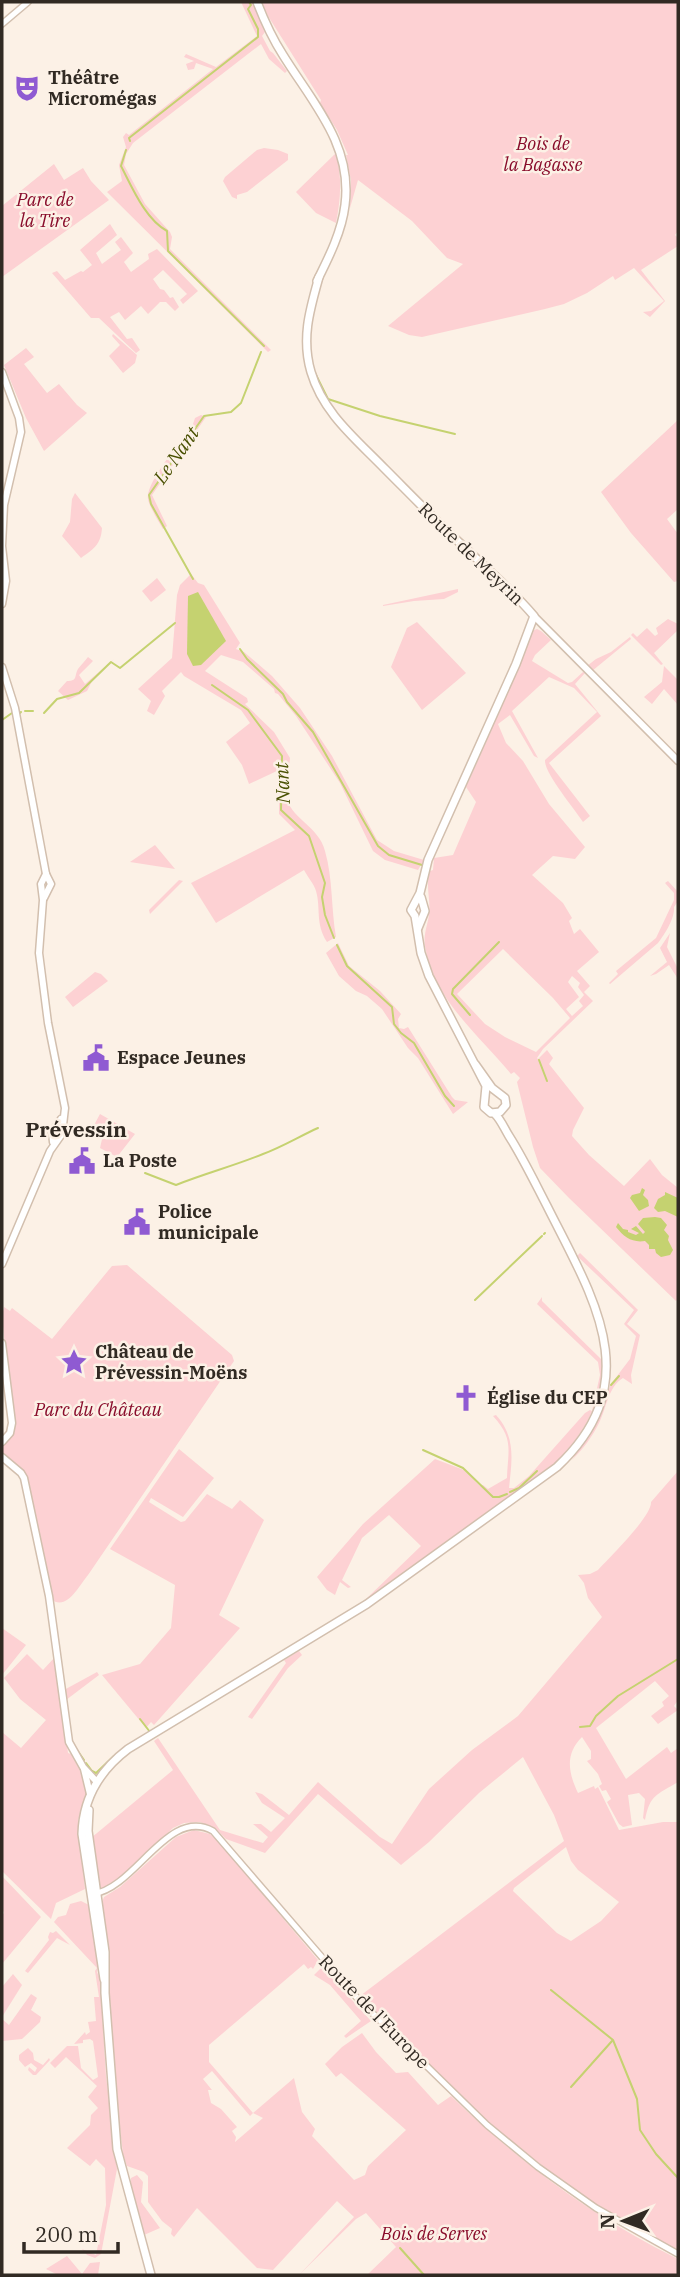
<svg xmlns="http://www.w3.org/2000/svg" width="680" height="2277" viewBox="0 0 680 2277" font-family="'IBM Plex Serif',serif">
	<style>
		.green { fill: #fdd1d3; fill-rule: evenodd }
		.water { fill: #c5d270 }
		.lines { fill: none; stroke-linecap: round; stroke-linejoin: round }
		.stream { stroke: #c5d270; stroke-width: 2 }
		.tertiary-casing { stroke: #d2bfae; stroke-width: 8 }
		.secondary-casing { stroke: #d2bfae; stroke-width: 9 }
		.primary-casing { stroke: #d2bfae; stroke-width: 10 }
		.tertiary { stroke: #fff; stroke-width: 5 }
		.secondary { stroke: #fff; stroke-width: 6 }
		.primary { stroke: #fff; stroke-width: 7 }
		.labels { text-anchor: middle; stroke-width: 5; stroke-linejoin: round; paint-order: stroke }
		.poi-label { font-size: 18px; font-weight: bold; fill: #312a23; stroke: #fcf1e6; text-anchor: start }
		.park-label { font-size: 18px; font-style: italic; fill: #890c2b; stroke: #fcf1e6 }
		.street-label { font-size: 18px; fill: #312a23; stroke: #fcf1e6 }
		.water-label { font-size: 19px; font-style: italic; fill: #4a5103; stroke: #fcf1e6 }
		.quarter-label { font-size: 21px; font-weight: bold; fill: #312a23; stroke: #fcf1e6 }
	</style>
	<rect width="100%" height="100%" fill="#fcf1e6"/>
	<g class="green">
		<path d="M241,2H252L265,32L262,36L270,51L273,53L287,71L285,73L269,59L261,44L133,143L126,154L124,165L145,204L170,232L172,237L170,249L271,350L268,352L107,192L122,181L119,165L126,147L123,137L126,133L129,135L213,69L196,63L194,69L188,70L186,64L194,61L184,57L186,54L216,67L257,36Z"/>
		<path d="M262,2H678V231L675,235L678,238V246L641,270L665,301L650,317L643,312L651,311L664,301L634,268L615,280L613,276L587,293L564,304L545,309L422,337L409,335L388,326L463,264L447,258L412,221L358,180L350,208L351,180L346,155H348L337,130L320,103L321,100L268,16Z"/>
		<path d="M264,148L278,150L288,154V160L247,192L237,195V199L232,197L223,181L225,177L257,150Z"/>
		<path d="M336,153C342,178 341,197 336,223L316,213L296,192Z"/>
		<path d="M54,164L64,180L83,168L91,181L109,200L2,277V206Z"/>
		<path d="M110,224L117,235L96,253L102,264L121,250L115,242L121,237L133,253L124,262L131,272L149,259L148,254L157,249L198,291L183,304L180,300L187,294L163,270L153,279L160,289L164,290L170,298L173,297L179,307L175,311L166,302H160L148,314L141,306L125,320L119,312L110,317L127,339L132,338L140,350L136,353L99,318H91L52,273L57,271L65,280L81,271L83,272L92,265L80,250Z"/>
		<path d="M113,334L137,355L135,363L123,373L109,356L120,345L112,336Z"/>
		<path d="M26,348L34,357L24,364L47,393L59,384L77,405L87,413L44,451L26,418L4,365Z"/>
		<path d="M201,415L206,417L152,495L167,526L163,529C159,522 149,506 148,499C145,483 183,439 193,424L195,418Z"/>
		<path d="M678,420V509L667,519L678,534V581L674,582L631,533L601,492Z"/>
		<path d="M75,493L102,528C101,544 94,549 81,558L62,536L70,522L72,499Z"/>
		<path d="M191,574L198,583L204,585L240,643L236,649L244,652L272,676L300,708L332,756L377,840L394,851L424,860L418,870L385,860L373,851L340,783L296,716L278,694L275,693L274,689L243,662L221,655L205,671L247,698L248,702L245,704L274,732L290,758C289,770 285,784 286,795C289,818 319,826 325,851C333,879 331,908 336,937L327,942C315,924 321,908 316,891C314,884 307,876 304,870L216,923L191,883L295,830L279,814V770L249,784L242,765L226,742L250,723L241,710L184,676L181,672L162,691L165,696L154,715L147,711L151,701L138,689L172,658L177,595L180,585Z"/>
		<path d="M157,578L166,590L151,602L142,591Z"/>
		<path d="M458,589V592L444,599L414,601L383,606V605Z"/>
		<path d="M668,619L678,624V630L654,653L663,664L661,665L631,635L633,633L637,637L647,628L655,636L658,634L656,628Z"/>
		<path d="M417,622L466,673L422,710L391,667L407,628Z"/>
		<path d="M537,629L541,631L551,640L535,655L532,661L568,683L572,682L583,672L585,673L575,684L601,716L549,763L590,816L583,822C574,808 544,773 545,760L597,712L574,688L549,677L512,711L538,758L534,756L510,715L498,724L506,743L523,761L549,804L585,847L575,859L553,856L532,875L563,903L572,918L569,921L574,934L580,929L599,952L577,971L590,986L584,992L593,1001L543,1049L537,1058L538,1059L547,1050L553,1058L549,1064L584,1108L573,1130L572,1136L589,1155L624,1186L650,1159L662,1175L678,1188V1298L676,1301L569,1198L540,1168L533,1147L517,1082L520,1078L514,1072L511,1074C479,1035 433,999 425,946C423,935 428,924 429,914C431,899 425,886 430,871L433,870L434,858L453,855L476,802L466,787L524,656L530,637L529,632ZM503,949L553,998L570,1018L536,1052L505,1037L485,1024L457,994ZM572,976L580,983L578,987L584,995L579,1001L583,1006L572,1016L566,1009L579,997L568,982Z"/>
		<path d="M630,637L631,639L592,671L587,666L596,659L611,652Z"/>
		<path d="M88,657L93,661L79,675L85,684L114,659L92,681L87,691L68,700L58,691L67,681C78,681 74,676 78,669C81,665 85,661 88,657Z"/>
		<path d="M664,666L678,680V705L664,689L652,704L644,697L662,682Z"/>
		<path d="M155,845L175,869L130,862Z"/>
		<path d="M179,880L183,881L150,914L149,910Z"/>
		<path d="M668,881L678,892V901L674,907C675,919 664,935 658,943L610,984L609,983L618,974L616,971L656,938L674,900V893L665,883Z"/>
		<path d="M670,933L667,947L678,969V979L669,965L656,974L650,976L667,962L660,948Z"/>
		<path d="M338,943L349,966L380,991L401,1014L398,1019L399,1028L404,1029L408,1027L452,1097L455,1100L468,1102L453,1114L418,1058L408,1048L382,1009L367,996L356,991L339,976L326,953Z"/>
		<path d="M95,972L101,974L108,981L73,1007L65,997Z"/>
		<path d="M100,1114L135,1134L117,1157L100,1148L103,1135L92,1129Z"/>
		<path d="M580,1253L638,1310L627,1324L640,1335L631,1375L632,1384L623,1378C608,1387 607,1407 599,1423C592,1437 583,1449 572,1460L596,1425L611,1384L630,1359L636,1336L624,1324L634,1310L577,1256Z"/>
		<path d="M127,1265L232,1355L234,1361L88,1575C79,1586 66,1612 51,1599L24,1473L2,1456V1445L13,1431L2,1316L4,1307L10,1311L12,1308L52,1339L112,1266Z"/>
		<path d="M542,1297V1301L602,1360C604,1408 576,1446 542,1475L432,1552L368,1601L366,1599L421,1546L389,1515L362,1538L342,1580L351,1587L348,1588L340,1582L335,1595L327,1590L317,1577L363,1524L435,1459L464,1470L480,1486L483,1485L488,1489L507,1478C508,1449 514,1439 493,1416L496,1415C516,1437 512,1460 509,1488H514L529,1476L585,1413L590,1410L592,1411L600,1375L598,1362L537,1304Z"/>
		<path d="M179,1449L214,1478L183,1517L151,1498L149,1502L181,1522L185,1521L207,1494L232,1509L240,1500L264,1520L219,1615L240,1628L154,1725L151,1722L146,1728L102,1675L140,1664L171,1628L175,1585L110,1549Z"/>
		<path d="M678,1471V1700L674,1706L678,1710L658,1724L651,1716L664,1706L662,1702L669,1696L655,1681L596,1728L626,1779L667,1747L671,1753L678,1748V1782C657,1795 650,1794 645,1820L643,1818L645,1799L639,1793L628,1795L632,1825L623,1827L619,1824L607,1802L611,1799L606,1790L602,1791L599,1786L602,1784L598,1774L587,1761L591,1759V1751L582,1737C565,1754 568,1772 578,1793L594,1786L595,1789L598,1787L619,1830L663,1822H678V2252L600,2208L518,2148L478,2113L360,1996L564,1841L554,1815L523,1757L479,1793L429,1842L401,1865L318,1794L265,1853L226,1839L216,1829L200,1822L184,1823L173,1828L117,1881L101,1889H99L91,1838L173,1770L154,1741L158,1738L220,1830L263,1843L268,1837L253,1824H261L271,1832L285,1818L262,1803L255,1792L262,1794L289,1815L318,1782L380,1837L392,1844L429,1789L472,1750L518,1716L602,1617L588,1598L584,1583L578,1575L590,1574L598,1570C610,1557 652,1516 651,1502ZM566,1847L571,1861L578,1870L619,1902L601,1921L571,1941L557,1933L513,1891L514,1888Z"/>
		<path d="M2,1628L26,1645L2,1675Z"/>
		<path d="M299,1651L302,1655L288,1668L252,1719L248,1717L286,1663L284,1660Z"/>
		<path d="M27,1654L43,1670L55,1657L68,1753L71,1754L85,1780L87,1795L78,1820L85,1889L56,1903L51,1919L2,1871V1732L21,1748L46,1720L20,1699L4,1678Z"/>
		<path d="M97,1672L99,1675L66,1700L64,1690Z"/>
		<path d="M194,1830L210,1834L217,1840L318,1960L313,1969L311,1967L308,1969L304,1964L209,2045V2062L253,2113L294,2078L302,2112L315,2129L312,2136L354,2180L365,2175L368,2166L406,2130L341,2073L336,2077L325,2064L342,2047L362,2033L376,2052L396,2073L408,2072L438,2105L451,2096C519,2162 593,2217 678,2259V2275H367L396,2247L366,2213L356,2219L299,2275L354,2217L337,2201L273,2270L257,2268L197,2208L174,2237L171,2234L172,2229L162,2221L148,2202V2176L144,2172L127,2166L123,2154L112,2062L101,1905L104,1897L120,1887L176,1837ZM212,2071L250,2116L253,2113L263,2118L235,2142L236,2137L232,2131L237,2127L221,2109L211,2103L208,2090H212L203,2079Z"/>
		<path d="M2,1876L41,1917L2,1964V1915L4,1913L2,1908Z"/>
		<path d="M81,1901L89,1905L99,1963L97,1972L100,1979L106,2076L117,2169L101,2254L95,2258L87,2255L82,2249L96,2255L106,2205L105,2168L96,2159L90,2166L67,2148L90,2125L91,2115L98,2108L88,2097L97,2086L66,2057L55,2068L50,2063L67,2046H78L81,2068L93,2080L98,2077L93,2041L90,2039L83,2040V2043L74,2044L85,2032L86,2035L90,2032L88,2022L96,2021L94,1997H99L95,1971L97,1968L54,1922L58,1917L66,1915L70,1904Z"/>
		<path d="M56,1931L70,1945L57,1938L28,1973L25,1971L49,1940L48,1937L50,1932L53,1933Z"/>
		<path d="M322,1967L371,2021L346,2038L344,2036L361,2021L330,1985L314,1975Z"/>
		<path d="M13,1974L22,1985L2,2017V1987Z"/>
		<path d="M31,1994L37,1998L31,2010L41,2017L40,2022L22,2039L2,2041V2019L9,2025Z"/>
		<path d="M28,2048L33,2053L34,2060L43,2065L49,2058L50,2060L36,2075H33L28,2070L29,2067L35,2072L37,2068L31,2063L25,2067L19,2060V2055Z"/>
		<path d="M137,2175L143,2182L141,2202L160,2228L144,2235L155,2275L143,2235L130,2184L131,2178Z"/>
		<path d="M67,2256L82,2274L90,2263L100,2262L98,2275H58L46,2269Z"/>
	</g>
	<g class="water">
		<path d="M198,592L226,641L201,665L193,666L187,654L188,596Z"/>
		<path d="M642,1188L645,1190L643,1195L648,1200L649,1206L639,1211L630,1198L632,1195L640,1193Z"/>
		<path d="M665,1192L678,1198V1217L665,1211L658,1212L654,1208L658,1199L665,1195Z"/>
		<path d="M655,1217L661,1218L667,1225L664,1230L669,1236L668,1240L673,1250L670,1255L661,1257L656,1253L655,1249H649V1245L645,1241C632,1243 624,1237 616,1227L618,1223L623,1229L628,1230V1232L636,1235L639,1233L631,1229L636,1226L643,1234L645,1232L638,1224L643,1218Z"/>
	</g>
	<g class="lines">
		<g class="stream">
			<path d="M130,141L129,138L258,37V29L248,9L251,5L249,2"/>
			<path d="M126,150L121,166C132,187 145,219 167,231L168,251L264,346"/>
			<path d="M314,371L328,399L380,416L455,434"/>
			<path d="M193,579L151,504L149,495L204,416L231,412L241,403L261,352"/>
			<path d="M240,649L247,659L283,694L287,702L313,732L378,846L389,855L422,865"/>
			<path d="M212,685L248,710L282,756L281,810L309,836L325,883L322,897L325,915L334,938"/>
			<path d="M25,711H33"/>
			<path d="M20,713L21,712"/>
			<path d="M44,713L57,699L79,693L111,662L120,668L175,623"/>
			<path d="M2,720L12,713"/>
			<path d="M337,945L347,966L392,1007L394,1024L401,1033L414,1043L445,1096L454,1106"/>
			<path d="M470,1015L452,994L453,989L499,942"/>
			<path d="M539,1060L547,1081"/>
			<path d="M145,1173L176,1185C206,1173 234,1166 263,1154C282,1147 300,1136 318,1128"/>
			<path d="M544,1234L545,1233"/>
			<path d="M475,1300L542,1236"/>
			<path d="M611,1385L619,1376"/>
			<path d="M423,1450L463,1468L493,1497H499L507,1494"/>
			<path d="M510,1492L519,1488L537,1471"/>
			<path d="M140,1719L150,1732L145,1735"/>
			<path d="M580,1727L590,1726L596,1716L618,1696L678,1659"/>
			<path d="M77,1750L84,1760"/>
			<path d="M86,1763L92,1771L96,1773L114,1756"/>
			<path d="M551,1990L613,2040L637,2099L640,2130L656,2154L678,2178"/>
			<path d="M571,2087L612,2041"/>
			<path d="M400,2248L424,2275"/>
		</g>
		<defs>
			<g id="tertiary">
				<path d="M2,24L28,2"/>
				<path d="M93,1894C136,1888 168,1806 213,1831L358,1999L487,2125L538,2167L596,2208L678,2254"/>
			</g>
			<g id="secondary">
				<path d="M2,372L19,418L21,432L4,505L2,546L6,581L2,604"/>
				<path d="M534,616L678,761"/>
				<path d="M2,667L15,708L46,874L51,884L44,898"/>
				<path d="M53,1142L52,1132L61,1119"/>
				<path d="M2,1264L50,1151L62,1134L65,1108L48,1023L39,953L43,900L41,884L46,874"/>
				<path d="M2,1343L12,1423L10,1433L2,1442"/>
				<path d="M2,1457L21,1473L24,1478L49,1596L69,1742L83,1767L96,1781"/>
				<path d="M84,1769L90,1794"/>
			</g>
			<g id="primary">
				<path d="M257,2C264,20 272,38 283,55C312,102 353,145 345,205C342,231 329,257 317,281"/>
				<path d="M319,277C310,309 301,338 311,372C323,413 356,439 385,469C410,494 435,520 461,544C486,568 512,590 534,616L516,664L428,860L420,893L411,910L415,916L421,953L429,976L486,1086L484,1107L491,1113L500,1112L506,1105L505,1098L492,1088L475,1064"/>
				<path d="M418,928L425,911L421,897"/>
				<path d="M89,1810L88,1831L105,1952V1993L117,2149L151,2275"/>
				<path d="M104,1979L82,1834C83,1798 99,1771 128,1749L367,1604L557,1467C649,1381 592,1296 547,1206C535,1183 523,1158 509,1136C504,1128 501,1120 495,1114"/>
			</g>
		</defs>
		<use href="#tertiary" class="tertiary-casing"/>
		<use href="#secondary" class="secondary-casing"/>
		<use href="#primary" class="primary-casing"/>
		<use href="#tertiary" class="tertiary"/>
		<use href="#secondary" class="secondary"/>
		<use href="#primary" class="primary"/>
	</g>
	<defs>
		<symbol id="theatre-bare" viewBox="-9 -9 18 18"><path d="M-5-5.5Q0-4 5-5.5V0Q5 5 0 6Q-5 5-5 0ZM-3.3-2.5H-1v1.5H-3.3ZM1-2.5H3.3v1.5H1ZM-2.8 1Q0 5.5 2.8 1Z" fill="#8f5ad2" stroke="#fcf1e6" stroke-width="2.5" paint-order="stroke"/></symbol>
		<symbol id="civic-bare" viewBox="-9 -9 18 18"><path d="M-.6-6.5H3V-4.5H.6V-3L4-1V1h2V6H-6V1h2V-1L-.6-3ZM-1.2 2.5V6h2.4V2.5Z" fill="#8f5ad2" stroke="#fcf1e6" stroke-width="2.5" paint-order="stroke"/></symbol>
		<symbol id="sight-bare" viewBox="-9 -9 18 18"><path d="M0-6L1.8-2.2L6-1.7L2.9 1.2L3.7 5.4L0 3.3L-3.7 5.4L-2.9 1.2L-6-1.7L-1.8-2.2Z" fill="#8f5ad2" stroke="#fcf1e6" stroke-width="2.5" paint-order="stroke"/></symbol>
		<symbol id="church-bare" viewBox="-9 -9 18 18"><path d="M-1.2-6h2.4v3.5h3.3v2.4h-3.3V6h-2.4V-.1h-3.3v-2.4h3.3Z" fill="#8f5ad2" stroke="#fcf1e6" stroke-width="2.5" paint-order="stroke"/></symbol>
	</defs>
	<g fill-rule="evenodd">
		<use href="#theatre-bare" x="8" y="69" width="38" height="38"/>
		<use href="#civic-bare" x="77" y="1039" width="38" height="38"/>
		<use href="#civic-bare" x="63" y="1142" width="38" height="38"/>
		<use href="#civic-bare" x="118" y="1203" width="38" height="38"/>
		<use href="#sight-bare" x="55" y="1343" width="38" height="38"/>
		<use href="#church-bare" x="447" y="1379" width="38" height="38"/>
	</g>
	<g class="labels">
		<g class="poi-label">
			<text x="48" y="84">Théâtre<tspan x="48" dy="21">Micromégas</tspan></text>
			<text x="117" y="1064">Espace Jeunes</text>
			<text x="103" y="1167">La Poste</text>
			<text x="158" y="1218">Police<tspan x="158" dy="21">municipale</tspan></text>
			<text x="95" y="1358">Château de<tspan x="95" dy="21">Prévessin-Moëns</tspan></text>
			<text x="487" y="1404">Église du CEP</text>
		</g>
		<g class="park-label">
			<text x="543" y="150">Bois de<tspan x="543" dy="21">la Bagasse</tspan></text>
			<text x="45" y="206">Parc de<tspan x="45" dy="21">la Tire</tspan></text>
			<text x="98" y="1416">Parc du Château</text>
			<text x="434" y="2240">Bois de Serves</text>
		</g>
		<g class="street-label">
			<text transform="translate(471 554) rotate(44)" y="6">Route de Meyrin</text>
			<text transform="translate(374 2012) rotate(46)" y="6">Route de l'Europe</text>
		</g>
		<g class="water-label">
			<text transform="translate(176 455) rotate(-55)" y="7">Le Nant</text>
			<text transform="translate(282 783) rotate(-93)" y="7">Nant</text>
		</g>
		<g class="quarter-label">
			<text x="76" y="1137">Prévessin</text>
		</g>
	</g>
	<rect width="680" height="2277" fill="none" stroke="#312a23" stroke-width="7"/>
	<g transform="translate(624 2221) rotate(269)" stroke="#fcf1e6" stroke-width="5" paint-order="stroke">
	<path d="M0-5L12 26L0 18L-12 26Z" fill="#312a23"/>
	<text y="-10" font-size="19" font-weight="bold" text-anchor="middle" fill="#312a23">N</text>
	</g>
	<path d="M24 2242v10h94v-10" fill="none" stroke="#312a23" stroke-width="3.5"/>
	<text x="35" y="2242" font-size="21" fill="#312a23" stroke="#fcf1e6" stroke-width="5" paint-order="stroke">200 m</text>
</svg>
